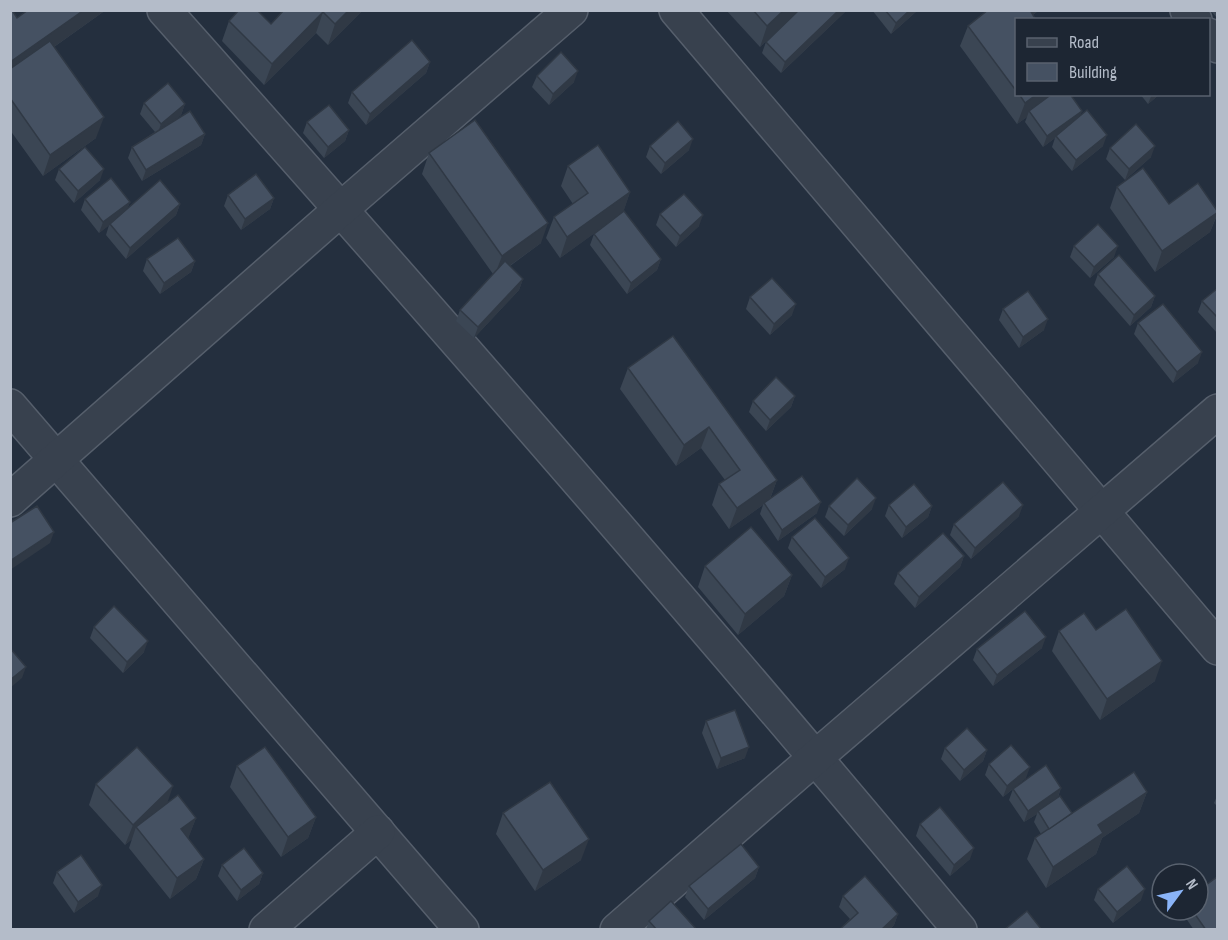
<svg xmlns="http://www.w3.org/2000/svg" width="1228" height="940" viewBox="0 0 1228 940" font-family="'Sofia Sans Condensed',sans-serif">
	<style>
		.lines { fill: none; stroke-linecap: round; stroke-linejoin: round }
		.minor-casing { stroke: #565f6c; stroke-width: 36 }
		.minor { stroke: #38414e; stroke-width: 33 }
		.wall { fill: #3b4654 }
		.shaded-wall { fill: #303945 }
		.building { fill: #455162; stroke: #303945; stroke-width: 1.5 }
	</style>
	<rect width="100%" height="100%" fill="#242f3e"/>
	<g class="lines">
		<defs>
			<g id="minor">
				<path d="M164,10C434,313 700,618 960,930"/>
				<path d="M676,10L1218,648"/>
				<path d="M1187,10L1195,20"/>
				<path d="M1208,35L1218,46"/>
				<path d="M10,406L462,930"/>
				<path d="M10,500L341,209L571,10"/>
				<path d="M266,930L378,832"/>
				<path d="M617,930L816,757L1218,411"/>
			</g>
		</defs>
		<use href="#minor" class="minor-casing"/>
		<use href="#minor" class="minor"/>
	</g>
	<g class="wall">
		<path d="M10,10L17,18L103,12L54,47L96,138L43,176L10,130Z"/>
		<path d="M284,10H363L328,45L316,33L264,85L222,41L229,21L271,24Z"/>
		<path d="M726,10H799L760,47Z"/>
		<path d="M799,10H847L781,73L762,53L766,42Z"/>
		<path d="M872,10H918L891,34Z"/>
		<path d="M1039,10L1033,15L1017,20V94H1070L1082,111L1080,115L1103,146L1072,171L1052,147L1055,138L1043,147L1025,122L1027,117L1017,124L960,46L968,26Z"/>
		<path d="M1210,10H1218V19Z"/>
		<path d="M430,62L426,73L366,125L348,103L352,92Z"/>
		<path d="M537,76L574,82L549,105L532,87Z"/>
		<path d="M1140,94H1160L1148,104Z"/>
		<path d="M144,103L185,104L181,115L174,121L205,134L201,145L142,181L128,158L132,147L155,132L140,114Z"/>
		<path d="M307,122L349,130L345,141L324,158L303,133Z"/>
		<path d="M650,146L689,150L661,174L646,157Z"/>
		<path d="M1110,148L1151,157L1125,180L1106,159Z"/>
		<path d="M429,153L541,243L510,266L523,279L519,290L474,338L456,321L460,310L493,274L422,174Z"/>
		<path d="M568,166L630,192L623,212L661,259L657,270L627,294L590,245L594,234L611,221L560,258L546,238L554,217L573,204L561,186Z"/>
		<path d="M59,169L100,180L74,203L55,180Z"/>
		<path d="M1117,187L1169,204L1218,210V213L1210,232L1155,272L1110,208Z"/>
		<path d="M228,195L274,198L270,209L241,230L224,206Z"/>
		<path d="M85,199L130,202L127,209L180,204L176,215L126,259L106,235L109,225L99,233L81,210Z"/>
		<path d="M660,214L699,226L676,247L656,225Z"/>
		<path d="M1074,246L1114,257L1090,278L1070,257Z"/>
		<path d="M147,259L195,261L191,272L160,294L143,271Z"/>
		<path d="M1098,274L1155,296L1151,307L1130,326L1094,285Z"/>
		<path d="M1218,288V334L1198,312L1202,301Z"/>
		<path d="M750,297L792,315L770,335L746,309Z"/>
		<path d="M1003,309L1044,330L1019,348L999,320Z"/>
		<path d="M1138,323L1198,363L1173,383L1134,334Z"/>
		<path d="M673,336L777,480L770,499L817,513L778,541L760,514L763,505L729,529L712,505L719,484L725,480L701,448L676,466L620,389L628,368Z"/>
		<path d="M795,396L791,407L766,431L749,412L753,401Z"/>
		<path d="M889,505L932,506L928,517L902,538L885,516Z"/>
		<path d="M829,506L872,509L844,536L825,517Z"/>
		<path d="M1019,516L971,559L950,535L954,524Z"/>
		<path d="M792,537L845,569L821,588L788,548Z"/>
		<path d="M964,556L960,567L915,608L894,584L898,573Z"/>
		<path d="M705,566L792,575L784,596L738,635L698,587Z"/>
		<path d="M94,627L144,652L123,673L90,638Z"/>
		<path d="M1096,630L1155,681L1100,720L1052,651L1059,631Z"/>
		<path d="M1042,648L993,686L973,660L977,649Z"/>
		<path d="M706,721L745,758L717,769L702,733Z"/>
		<path d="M945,748L987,750L983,761L960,781L941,759Z"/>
		<path d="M989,764L1026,778L1015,787L1061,788L1058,797L1072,813L1147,792L1139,813L1102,838L1096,854L1046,888L1027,859L1035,838L1041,834L1034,822L1037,814L1024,822L1009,800L1013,789L1003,797L985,775Z"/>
		<path d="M237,766L316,817L308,838L281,857L230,787Z"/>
		<path d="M96,784L167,803L196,818L188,838L204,859L196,879L170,899L129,848L132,839L125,845L89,805Z"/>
		<path d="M1218,794V807L1214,803Z"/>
		<path d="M503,813L581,860L535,891L496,834Z"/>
		<path d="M920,824L970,859L950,876L916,836Z"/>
		<path d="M222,865L263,873L259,884L237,901L218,876Z"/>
		<path d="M759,867L755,878L704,920L685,897L689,886Z"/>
		<path d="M57,872L98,896L74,913L53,883Z"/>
		<path d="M1098,889L1141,900L1113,923L1094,900Z"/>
		<path d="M843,896L898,914L894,925L889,930H839L850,919L839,907Z"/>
		<path d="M1181,910H1198L1218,930H1194L1181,911Z"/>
		<path d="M649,921L697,930H646Z"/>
	</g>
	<g class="shaded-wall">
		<path d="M84,10H103V12L10,78V62Z"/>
		<path d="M349,10H363L328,45L335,24Z"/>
		<path d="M784,10H799L760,47L767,26Z"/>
		<path d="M839,10H847L781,73L785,62Z"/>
		<path d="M910,10H918L891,34L896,23Z"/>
		<path d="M1024,10H1039L1027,20Z"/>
		<path d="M323,12L316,33L264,85L272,64Z"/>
		<path d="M430,62L426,73L366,125L370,114Z"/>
		<path d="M578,71L574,82L549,105L553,94Z"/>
		<path d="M1037,94H1057L1029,111L1027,117L1017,124L1025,103Z"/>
		<path d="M1152,94H1160L1148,104Z"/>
		<path d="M185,104L181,115L157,135L161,124Z"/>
		<path d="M1082,111L1078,122L1056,136L1055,138L1043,147L1047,136Z"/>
		<path d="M104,117L96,138L43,176L50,155Z"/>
		<path d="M349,130L345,141L324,158L328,147Z"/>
		<path d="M205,134L201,145L142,181L146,170Z"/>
		<path d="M1107,135L1103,146L1072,171L1076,160Z"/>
		<path d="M693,139L689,150L661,174L665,163Z"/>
		<path d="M1155,146L1151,157L1125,180L1129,169Z"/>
		<path d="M104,169L100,180L74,203L78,191Z"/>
		<path d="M630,192L623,213L560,258L567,237Z"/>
		<path d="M274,198L270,209L241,230L245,219Z"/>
		<path d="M130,202L126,213L99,233L103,222Z"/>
		<path d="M180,204L176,215L126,259L130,248Z"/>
		<path d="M1218,212L1210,232L1155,272L1162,251Z"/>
		<path d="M703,215L699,226L676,247L680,236Z"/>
		<path d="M548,223L541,243L494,277L502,256Z"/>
		<path d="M1118,246L1114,257L1090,278L1094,267Z"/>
		<path d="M661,259L657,270L627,294L631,283Z"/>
		<path d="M195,261L191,272L160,294L164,283Z"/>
		<path d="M523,279L519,290L474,338L478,327Z"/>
		<path d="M1155,296L1151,307L1130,326L1134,315Z"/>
		<path d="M796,304L792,315L770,335L774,324Z"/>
		<path d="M1048,319L1044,330L1019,348L1023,337Z"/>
		<path d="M1202,352L1198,363L1173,383L1177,372Z"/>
		<path d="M795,396L791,407L766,431L770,420Z"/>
		<path d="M709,427L701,448L676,466L684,445Z"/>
		<path d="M777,480L769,501L764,503L763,505L729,529L737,508Z"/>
		<path d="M876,498L872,509L844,536L848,525Z"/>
		<path d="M821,502L817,513L778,541L782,530Z"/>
		<path d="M1023,505L1019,516L971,559L975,548Z"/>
		<path d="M932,506L928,517L902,538L906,527Z"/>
		<path d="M54,532L50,543L10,570V561Z"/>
		<path d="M964,556L960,567L915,608L919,597Z"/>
		<path d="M849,558L845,569L821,588L825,577Z"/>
		<path d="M792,575L784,596L738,635L745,614Z"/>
		<path d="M1046,637L1042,648L993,686L997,675Z"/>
		<path d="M148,641L144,652L123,673L127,662Z"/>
		<path d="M1162,661L1155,681L1100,720L1107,699Z"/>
		<path d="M26,667L22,678L10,688V680Z"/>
		<path d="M749,747L745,758L717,769L721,758Z"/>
		<path d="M987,750L983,761L960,781L964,770Z"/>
		<path d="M1030,767L1026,778L1003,797L1007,786Z"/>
		<path d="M173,786L166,807L136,827L132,839L125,845L133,825Z"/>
		<path d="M1061,788L1057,799L1038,811L1037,814L1024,822L1028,811Z"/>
		<path d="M1147,792L1139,813L1102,838L1096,854L1046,888L1053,867L1098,825Z"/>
		<path d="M316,817L308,838L281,857L288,837Z"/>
		<path d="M196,818L188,839L181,829Z"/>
		<path d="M589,839L581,860L535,891L543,870Z"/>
		<path d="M974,848L970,859L950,876L954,865Z"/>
		<path d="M204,859L196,879L170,899L177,878Z"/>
		<path d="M759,867L755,878L704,920L708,909Z"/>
		<path d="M263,873L259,884L237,901L241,890Z"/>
		<path d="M102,885L98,896L74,913L78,902Z"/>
		<path d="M1145,889L1141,900L1113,923L1117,912Z"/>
		<path d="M898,914L894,925L889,930H881Z"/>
	</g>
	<g class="building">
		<path d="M10,10H12L17,18L28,10H84L10,62Z"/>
		<path d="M239,10H257L271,24L284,10H349L335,24L323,12L272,64L229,21Z"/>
		<path d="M753,10H784L767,26Z"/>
		<path d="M799,10H839L785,62L766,42Z"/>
		<path d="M885,10H910L896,23Z"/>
		<path d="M988,10H1030L1036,20H1017V92L968,26Z"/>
		<path d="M412,40L430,62L370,114L352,92Z"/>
		<path d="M50,41L104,117L50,155L10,98V69Z"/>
		<path d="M561,52L578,71L553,94L537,76Z"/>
		<path d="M168,83L185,104L161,124L144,103Z"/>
		<path d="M1019,94H1037L1025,103Z"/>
		<path d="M1052,94H1070L1082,111L1047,136L1029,111Z"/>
		<path d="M329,105L349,130L328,147L307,122Z"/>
		<path d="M1087,110L1107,135L1076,160L1056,136Z"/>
		<path d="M190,111L205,134L146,170L132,147Z"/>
		<path d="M475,120L548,223L502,256L429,153Z"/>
		<path d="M678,121L693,139L665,163L650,146Z"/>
		<path d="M1136,124L1155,146L1129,169L1110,148Z"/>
		<path d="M598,145L630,192L567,237L554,217L588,193L568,166Z"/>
		<path d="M85,147L104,169L78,191L59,169Z"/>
		<path d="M1143,168L1169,204L1198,183L1218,212L1162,251L1117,187Z"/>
		<path d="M256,174L274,198L245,219L228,195Z"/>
		<path d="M111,178L130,202L103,222L85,199Z"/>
		<path d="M160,180L180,204L130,248L110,224Z"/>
		<path d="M684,194L703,215L680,236L660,214Z"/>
		<path d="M624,211L661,259L631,283L594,234Z"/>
		<path d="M1098,224L1118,246L1094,267L1074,246Z"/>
		<path d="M178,238L195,261L164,283L147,259Z"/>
		<path d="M1119,255L1155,296L1134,315L1098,274Z"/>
		<path d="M505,261L523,279L478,327L460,310Z"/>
		<path d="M772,278L796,304L774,324L750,297Z"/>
		<path d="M1218,288V318L1202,301Z"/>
		<path d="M1028,291L1048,319L1023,337L1003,309Z"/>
		<path d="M1163,304L1202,352L1177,372L1138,323Z"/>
		<path d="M673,336L777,480L737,508L719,484L740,470L709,427L684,445L628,368Z"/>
		<path d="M776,377L795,396L770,420L753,401Z"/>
		<path d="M802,476L821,502L782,530L764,503Z"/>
		<path d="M857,478L876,498L848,525L829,506Z"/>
		<path d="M1003,482L1023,505L975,548L954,524Z"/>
		<path d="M914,484L932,506L906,527L889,505Z"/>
		<path d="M37,506L54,532L10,561V523Z"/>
		<path d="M815,518L849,558L825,577L792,537Z"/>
		<path d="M751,527L792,575L745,614L705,566Z"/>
		<path d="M943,533L964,556L919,597L898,573Z"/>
		<path d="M114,606L148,641L127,662L94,627Z"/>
		<path d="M1126,609L1162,661L1107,699L1059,631L1084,613L1096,630Z"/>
		<path d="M1025,611L1046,637L997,675L977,649Z"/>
		<path d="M10,648L26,667L10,680Z"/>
		<path d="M735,710L749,747L721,758L706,721Z"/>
		<path d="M967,728L987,750L964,770L945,748Z"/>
		<path d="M1011,745L1030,767L1007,786L989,764Z"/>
		<path d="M137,747L173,786L133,825L96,784Z"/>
		<path d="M265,747L316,817L288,837L237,766Z"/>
		<path d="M1046,765L1061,788L1028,811L1013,789Z"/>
		<path d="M1134,772L1147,792L1098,825L1103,833L1053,867L1035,838Z"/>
		<path d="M550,782L589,839L543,870L503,813Z"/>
		<path d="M178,795L196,818L181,829L204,859L177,878L136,827Z"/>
		<path d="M1060,796L1072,813L1049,829L1038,811Z"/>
		<path d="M940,807L974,848L954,865L920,824Z"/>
		<path d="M741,844L759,867L708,909L689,886Z"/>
		<path d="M244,848L263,873L241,890L222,865Z"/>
		<path d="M81,855L102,885L78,902L57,872Z"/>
		<path d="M1127,866L1145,889L1117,912L1098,889Z"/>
		<path d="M865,876L898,914L881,930H839L858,913L843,896Z"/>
		<path d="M1217,877L1218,930H1206L1192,910H1198V891Z"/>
		<path d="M671,901L697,930H657L649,921Z"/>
		<path d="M1027,911L1042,930H1004Z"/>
	</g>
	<rect width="1228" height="940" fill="none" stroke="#b4bcc9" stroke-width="24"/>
	<rect x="1015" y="18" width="195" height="78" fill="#1d2633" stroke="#59626f" stroke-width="1.5"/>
	<rect x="1027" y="38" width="30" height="9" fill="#38414e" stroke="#59626f" stroke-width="1.5"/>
	<text x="1069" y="48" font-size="18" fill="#b4bcc9">Road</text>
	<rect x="1027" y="63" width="30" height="18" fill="#455162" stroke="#59626f" stroke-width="1.5"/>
	<text x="1069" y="78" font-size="18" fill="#b4bcc9">Building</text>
	<g transform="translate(1180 892) rotate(57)"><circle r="28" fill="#1d2633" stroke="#59626f" stroke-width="1.5"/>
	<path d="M0-4.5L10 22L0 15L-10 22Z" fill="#8ab4f8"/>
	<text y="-9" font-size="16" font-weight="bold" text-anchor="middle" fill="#b4bcc9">N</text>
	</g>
</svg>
